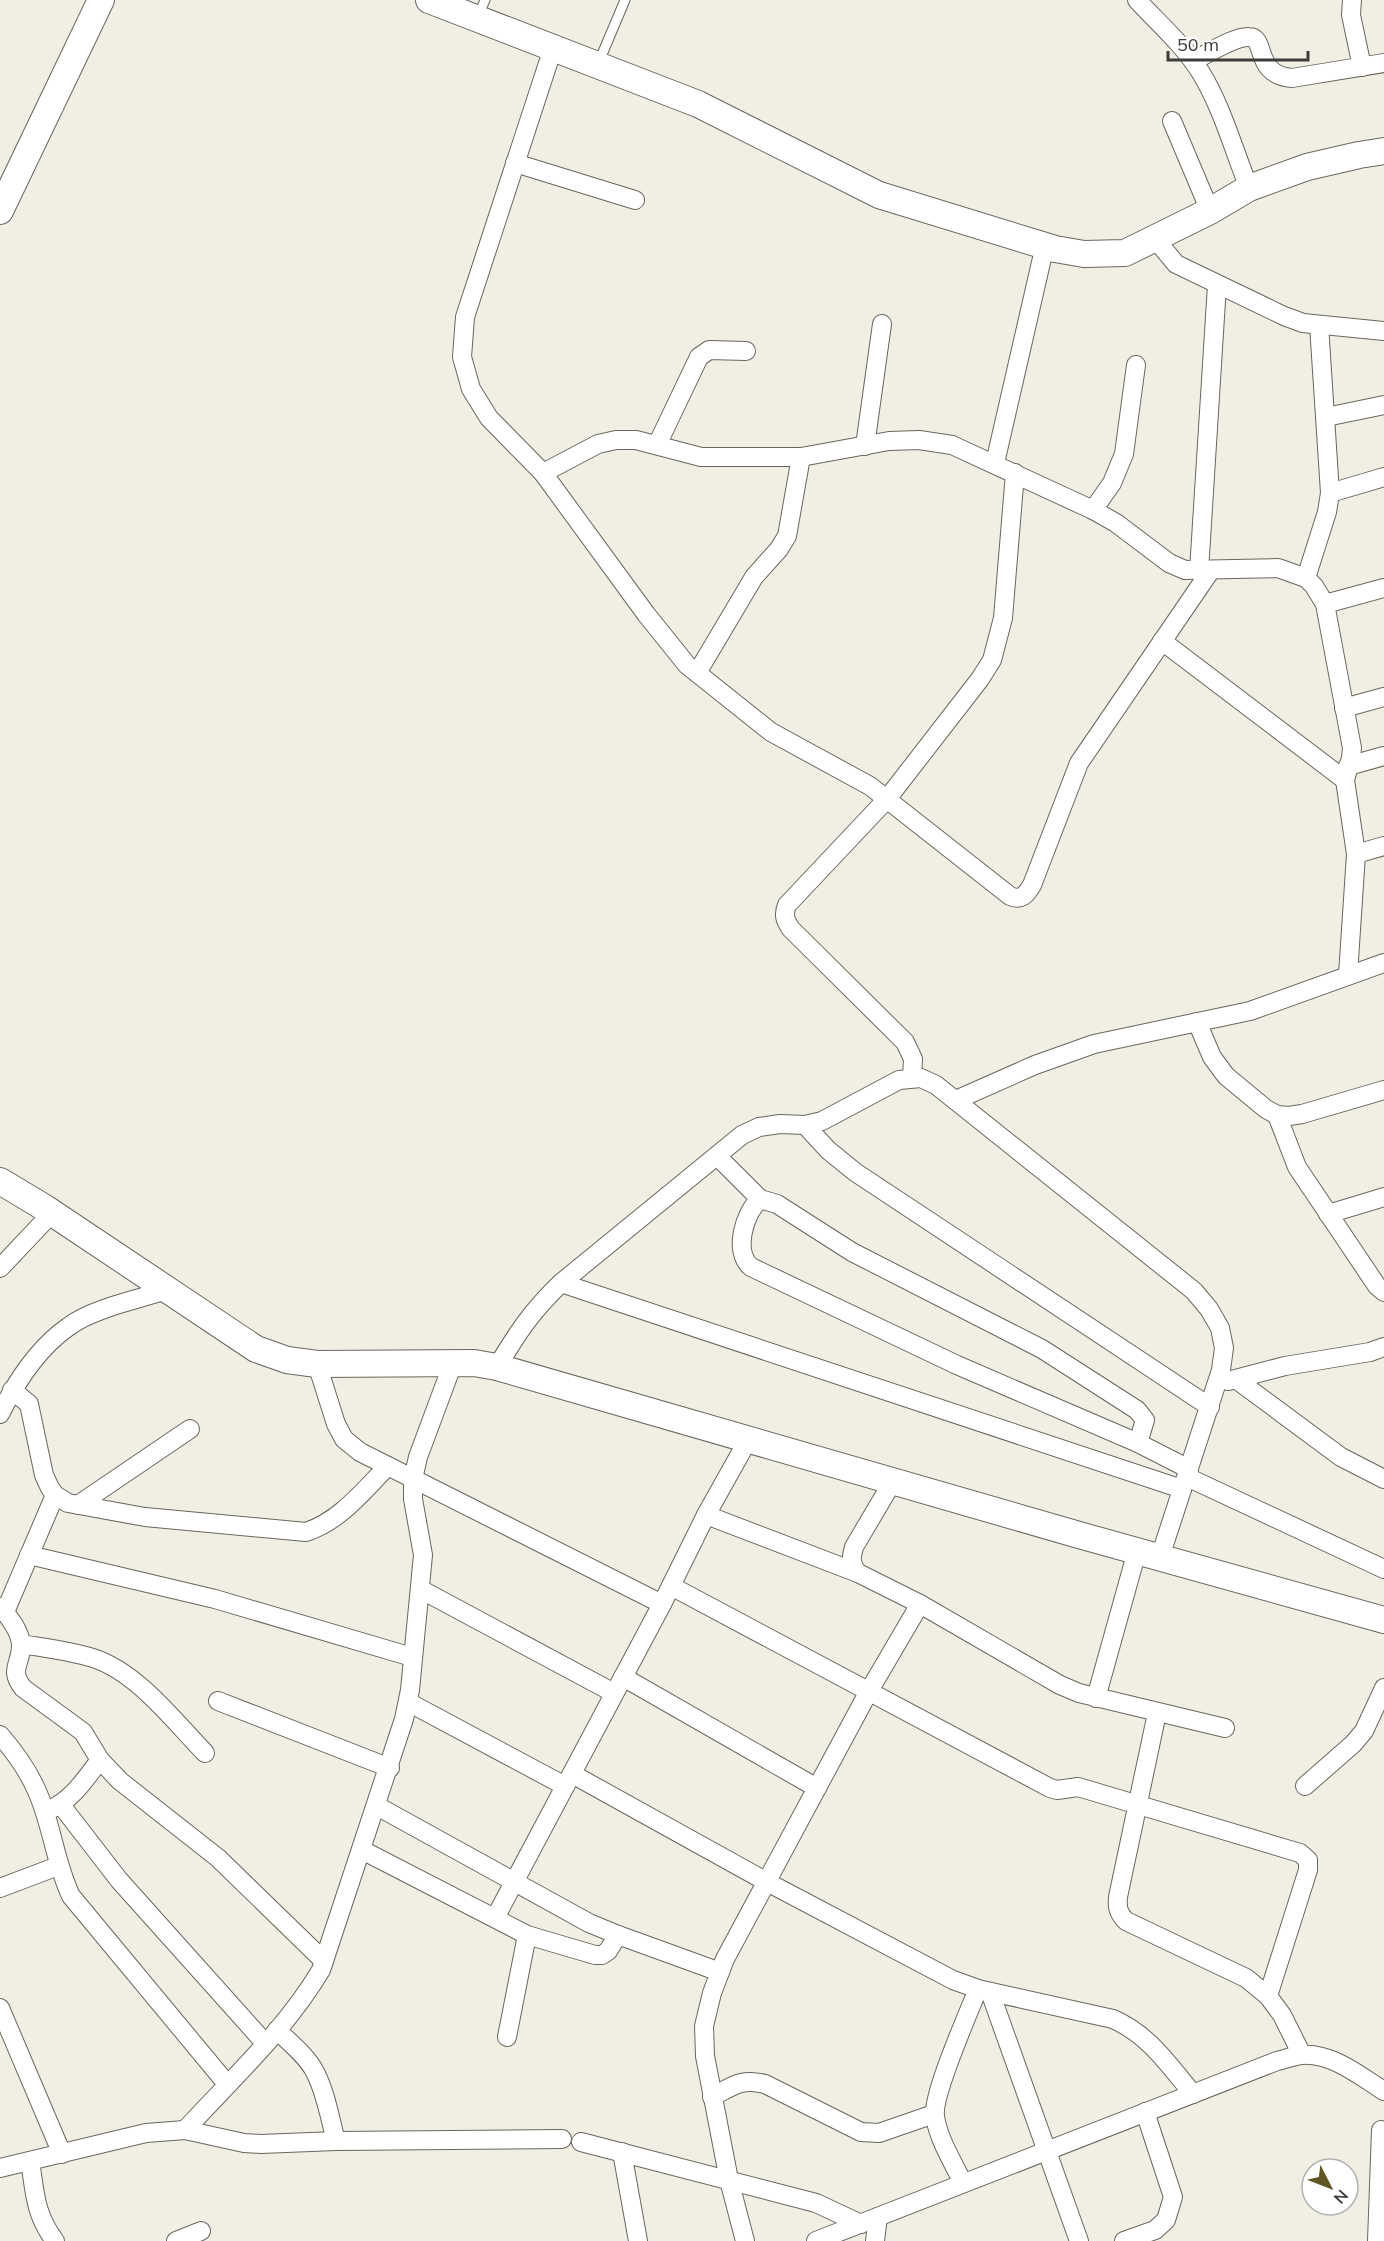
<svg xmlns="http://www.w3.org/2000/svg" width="1384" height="2241" viewBox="0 0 1384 2241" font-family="Mulish,sans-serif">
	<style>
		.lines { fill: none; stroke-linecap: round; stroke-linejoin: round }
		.lane-casing { stroke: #69675d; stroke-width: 11 }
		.street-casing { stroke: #69675d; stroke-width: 20 }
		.secondary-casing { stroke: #69675d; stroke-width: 28 }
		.lane { stroke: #fff; stroke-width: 9 }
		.street { stroke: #fff; stroke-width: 18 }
		.secondary { stroke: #fff; stroke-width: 26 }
	</style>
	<rect width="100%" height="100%" fill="#f1efe4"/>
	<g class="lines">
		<defs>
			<g id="lane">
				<path d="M478,16L485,0"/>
				<path d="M598,64L625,0"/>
			</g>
			<g id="street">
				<path d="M1137,0C1158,23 1184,45 1201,73C1222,107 1234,151 1249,188"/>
				<path d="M1352,0L1351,15L1362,67"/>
				<path d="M553,48L465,317L462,357L471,389L489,418L543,473L646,614L687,665L771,732L870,786L1010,896C1021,901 1026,895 1032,885L1079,763L1211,570"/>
				<path d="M1193,61C1206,55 1234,36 1249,37C1267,37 1253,75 1292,78L1384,63"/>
				<path d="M1172,121L1210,211"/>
				<path d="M515,163L635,200"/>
				<path d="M1156,240L1176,264L1284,316L1303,323L1384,331"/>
				<path d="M1326,417L1384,405"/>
				<path d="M657,445L699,357L709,350L746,351"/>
				<path d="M865,446L882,324"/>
				<path d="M995,463L1045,245"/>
				<path d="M543,473L598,444L616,440H636L701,457H801L889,441L919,440L952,445L1093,510L1116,523L1169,563L1185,570L1278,568L1306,578L1314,586L1325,604L1352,748L1351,758L1345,780L1356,854L1348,975"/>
				<path d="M1330,493L1384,477"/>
				<path d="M1093,510L1112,483L1124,454L1136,365"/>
				<path d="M1199,571L1217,285"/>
				<path d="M1306,578L1327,512L1330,493L1319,325"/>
				<path d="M1325,604L1384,588"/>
				<path d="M1162,641L1345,780"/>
				<path d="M697,673L754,577L779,549L787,536L801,457"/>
				<path d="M1344,708L1384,697"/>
				<path d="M1348,766L1384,756"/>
				<path d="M1356,854L1384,846"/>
				<path d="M1197,1022L1212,1057L1226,1076L1266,1109L1277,1115L1289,1116L1302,1114L1384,1090"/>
				<path d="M912,1078L913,1059L905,1042L791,929C785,920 783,915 787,905L887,799L980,679L992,660L1003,618L1015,473"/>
				<path d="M956,1100L1035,1065L1094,1044L1250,1011L1384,963"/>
				<path d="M1277,1115L1297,1167L1377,1286L1384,1292"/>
				<path d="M805,1125L828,1150L855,1172L1210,1407"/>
				<path d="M717,1156L760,1199L777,1204L852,1252L1042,1349L1137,1410L1145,1420L1138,1443"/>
				<path d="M760,1199C744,1213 733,1252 751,1267L957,1365L1138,1443L1189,1469"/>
				<path d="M1328,1214L1384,1197"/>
				<path d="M0,1268L52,1213"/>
				<path d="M561,1283L1182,1489"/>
				<path d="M317,1364L336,1424L344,1439L360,1452L662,1604"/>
				<path d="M497,1367C518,1332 531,1312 561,1283L742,1135L759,1127L780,1124L805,1125L822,1121L899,1080L921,1078L936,1085L1194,1291L1209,1309L1220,1328L1224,1348L1221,1370L1160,1557"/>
				<path d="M1237,1380L1341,1457L1384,1479"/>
				<path d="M1228,1381L1285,1366L1370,1352L1384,1347"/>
				<path d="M12,1390L29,1404L44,1475L50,1488L55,1495L68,1503L145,1517L306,1532C340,1521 363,1491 388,1466"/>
				<path d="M0,1414C16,1382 38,1348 68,1327C91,1309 139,1299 167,1290"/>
				<path d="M1187,1477L1384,1569"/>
				<path d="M893,1481L854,1547C851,1558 850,1563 858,1573L920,1604"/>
				<path d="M78,1505L190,1429"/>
				<path d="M706,1515L858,1573"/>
				<path d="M29,1555L215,1599L412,1657"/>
				<path d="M671,1586L1050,1788L1057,1790L1078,1787L1300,1853L1308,1860V1870L1268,1996"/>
				<path d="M420,1589L614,1693"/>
				<path d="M0,1607C8,1615 20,1631 21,1644C22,1664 8,1669 23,1688L83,1732L100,1760L120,1781L218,1858L324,1961"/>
				<path d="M5,1612L55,1495"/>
				<path d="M21,1644C45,1648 70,1651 93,1658C137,1672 174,1721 205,1753"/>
				<path d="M623,1677L817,1788"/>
				<path d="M1096,1698L1137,1551"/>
				<path d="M218,1701L390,1768"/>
				<path d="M408,1702L565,1786"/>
				<path d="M1157,1713L1118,1897C1117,1907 1118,1913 1126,1921L1246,1978L1268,1996L1282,2015L1302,2055"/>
				<path d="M0,1735C13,1750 28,1771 36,1789C52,1823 54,1860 71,1896L227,2084"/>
				<path d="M572,1774L767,1882L953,1980L978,1989L1113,2019C1149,2035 1168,2064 1193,2094"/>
				<path d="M1305,1786L1353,1744L1364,1731L1384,1688"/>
				<path d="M61,1805L119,1880L265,2043"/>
				<path d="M377,1806L589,1923L618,1935L720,1972"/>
				<path d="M51,1809C73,1799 85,1779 100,1760"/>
				<path d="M362,1850L527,1935L595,1955H602L608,1951L618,1935"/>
				<path d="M0,1888L58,1866"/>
				<path d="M495,1918L662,1604L706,1515L748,1440"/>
				<path d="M990,1992L1079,2241"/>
				<path d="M0,2008L62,2154"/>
				<path d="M277,2030C290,2043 307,2056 315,2072C326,2093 330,2119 336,2141"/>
				<path d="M507,2037L527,1935"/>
				<path d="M712,2097C733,2086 741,2078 765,2084L861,2132L879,2133L934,2114"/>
				<path d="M185,2130C232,2079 286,2029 321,1970L404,1719L410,1690L423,1555L413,1499V1479L418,1457L453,1363"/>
				<path d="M581,2142L816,2203L861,2224"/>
				<path d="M622,2152L638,2241"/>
				<path d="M30,2161C35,2193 35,2215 55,2241"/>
				<path d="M0,2168L146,2133L185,2130L244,2143L261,2144L336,2141L562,2139"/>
				<path d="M963,2183C953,2162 938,2139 935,2116C932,2095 968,2014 978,1989"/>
				<path d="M176,2241L201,2231"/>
				<path d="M745,2241L729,2180L705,2056L704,2026L712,1993L725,1959L869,1691L920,1604L1060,1685L1079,1693L1225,1728"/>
				<path d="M816,2241L1277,2061C1285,2059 1293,2056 1301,2055C1331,2052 1360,2076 1384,2091"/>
				<path d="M875,2241L878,2217"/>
				<path d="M1124,2241L1155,2230L1166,2220L1173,2197L1145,2112"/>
				<path d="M1377,2241L1381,2130"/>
			</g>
			<g id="secondary">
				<path d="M429,0L698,104L879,195L1055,249L1084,254L1125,253L1210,211L1249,188L1307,167L1359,155L1384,151"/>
				<path d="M0,211L101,0"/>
				<path d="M0,1181L45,1208L256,1349L287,1360L317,1364L474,1363L497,1367L1079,1535L1384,1620"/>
			</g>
		</defs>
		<use href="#lane" class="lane-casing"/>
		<use href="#street" class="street-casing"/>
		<use href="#secondary" class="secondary-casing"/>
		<use href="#lane" class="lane"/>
		<use href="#street" class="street"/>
		<use href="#secondary" class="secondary"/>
	</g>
	<g transform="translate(1330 2187) rotate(132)"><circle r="28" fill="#ffffff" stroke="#b1b1af" stroke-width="1.5"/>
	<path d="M0-4.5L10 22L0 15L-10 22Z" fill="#615724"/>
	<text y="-9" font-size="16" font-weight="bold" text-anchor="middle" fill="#3d3c38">N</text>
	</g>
	<path d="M1168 51v9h140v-9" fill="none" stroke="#3d3c38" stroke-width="3"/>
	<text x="1177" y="51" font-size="18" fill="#3d3c38" stroke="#ffffff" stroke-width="4.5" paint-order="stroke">50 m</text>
</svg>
